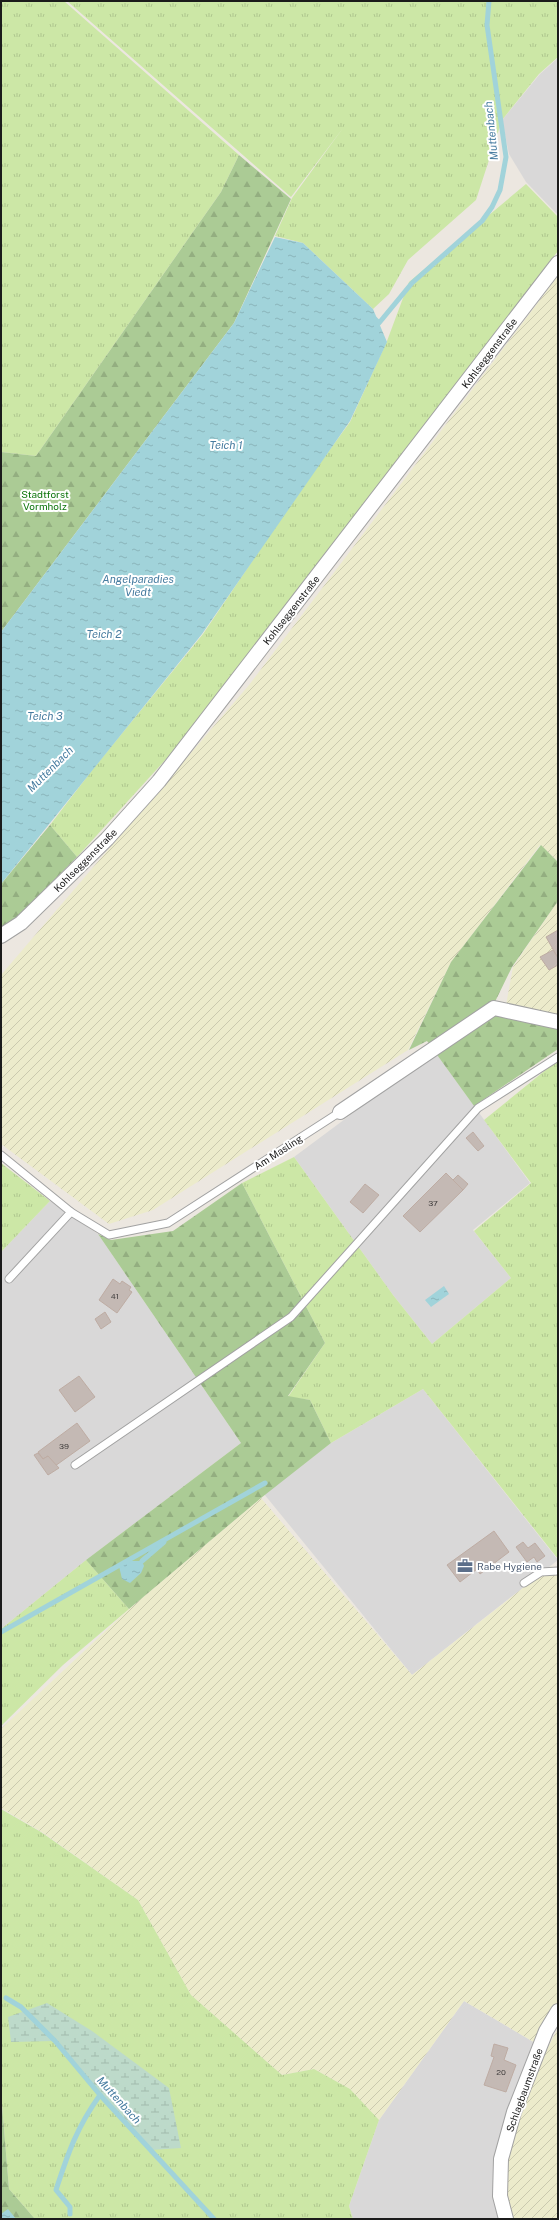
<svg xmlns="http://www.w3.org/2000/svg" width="559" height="2220" viewBox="0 0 559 2220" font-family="'Public Sans',sans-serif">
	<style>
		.residential { fill: #d9d8d8 }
		.farmland { fill: url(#farmland-furrows) }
		.grass { fill: url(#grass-tufts) }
		.forest { fill: url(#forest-firs) }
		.wetland { fill: url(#wetland-marsh) }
		.water { fill: url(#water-ripples) }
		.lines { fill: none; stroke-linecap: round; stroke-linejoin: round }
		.stream { stroke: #a1d3da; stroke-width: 5 }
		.building { fill: #c4b9b4; stroke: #beaca3 }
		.lane-casing { stroke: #a2a2a2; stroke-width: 9 }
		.street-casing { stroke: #a2a2a2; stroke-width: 16 }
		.lane { stroke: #fff; stroke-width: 7 }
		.street { stroke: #fff; stroke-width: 14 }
		.labels { text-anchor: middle; stroke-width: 4; stroke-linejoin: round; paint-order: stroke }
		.number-label { font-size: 8px; fill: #454241 }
		.street-label { font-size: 10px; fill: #1b1b1b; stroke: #fff }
		.park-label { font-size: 10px; fill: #0e750d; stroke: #fff }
		.service-label { font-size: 10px; fill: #4e5e75; stroke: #fff; text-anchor: start }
		.water-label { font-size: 11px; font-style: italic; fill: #477ca0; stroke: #fff }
	</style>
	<defs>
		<pattern id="farmland-furrows" width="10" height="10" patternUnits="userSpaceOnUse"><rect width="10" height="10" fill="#ecebcb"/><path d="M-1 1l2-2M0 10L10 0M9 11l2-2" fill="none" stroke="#cac9ae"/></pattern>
		<pattern id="grass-tufts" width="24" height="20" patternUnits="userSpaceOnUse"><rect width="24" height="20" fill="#cce7a6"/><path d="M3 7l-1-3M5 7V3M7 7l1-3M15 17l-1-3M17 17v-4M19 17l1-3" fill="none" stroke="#afc68e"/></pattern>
		<pattern id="forest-firs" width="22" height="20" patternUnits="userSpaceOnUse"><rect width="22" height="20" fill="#abcb95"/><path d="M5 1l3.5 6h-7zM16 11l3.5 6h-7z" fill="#93ae80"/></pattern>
		<pattern id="wetland-marsh" width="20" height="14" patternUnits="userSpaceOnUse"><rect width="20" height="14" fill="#bddaca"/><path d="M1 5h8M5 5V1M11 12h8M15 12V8" fill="none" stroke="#a2baad"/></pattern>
		<pattern id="water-ripples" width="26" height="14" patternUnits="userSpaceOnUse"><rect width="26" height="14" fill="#a1d3da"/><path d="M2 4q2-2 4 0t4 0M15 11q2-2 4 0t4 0" fill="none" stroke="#8ab5ba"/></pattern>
	</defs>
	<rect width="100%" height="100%" fill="#ece7e0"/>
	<g class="residential">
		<path d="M558,58V215L526,182L509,154L502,120L540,74Z"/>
		<path d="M435,1052L530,1183L473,1230L511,1278L432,1344L393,1295L294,1157Z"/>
		<path d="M50,1201L98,1234L241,1443L86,1560L1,1629V1252Z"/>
		<path d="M423,1389L558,1560L412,1675L264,1494L331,1443Z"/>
		<path d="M464,2001L537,2044L501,2219H353L349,2206L379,2120Z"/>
	</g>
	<g class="farmland">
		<path d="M558,276V861L540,845L451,962L408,1050L153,1210L109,1224L1,1144V975L249,685Z"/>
		<path d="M558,901V1018L506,1005L513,967Z"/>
		<path d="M261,1498L412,1675L551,1566L558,1574V2006L537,2044L464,2001L379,2120L350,2089L314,2069L282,2075L191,1995L138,1900L42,1832L1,1808V1729L129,1609Z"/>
		<path d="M558,2028V2219H512L507,2200L505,2167L528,2086Z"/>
	</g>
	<g class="grass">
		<path d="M1,1H64L239,155L221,192L36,456L1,452Z"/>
		<path d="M67,1H558V57L539,74L502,120L476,200L408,260L389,294L373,309L303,243L275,236L292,198L343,128L291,197Z"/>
		<path d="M526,184L558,217V251L188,735L77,857L50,825L93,769L203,634L299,492L350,422L387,341L409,282Z"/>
		<path d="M558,1060V1559L423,1389L331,1443L310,1400L288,1397L325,1343L242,1183L294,1157L393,1295L432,1344L511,1278L474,1231L531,1183L484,1120Z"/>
		<path d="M1,1163L50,1201L1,1252Z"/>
		<path d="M86,1560L129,1609L63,1665L1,1726V1629Z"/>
		<path d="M1,1809L41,1832L138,1900L191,1995L282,2075L314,2069L350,2089L379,2120L349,2206L353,2219H35L9,2189L1,2093Z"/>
	</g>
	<g class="forest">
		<path d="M239,155L291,199L234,323L1,632V452L36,456L221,192Z"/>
		<path d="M50,825L77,857L1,933V884Z"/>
		<path d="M541,845L558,862V901L512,967L491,1010L558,1025V1049L474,1106L427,1041L409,1050L451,962Z"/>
		<path d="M242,1183L325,1343L288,1396L310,1400L331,1443L261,1498L129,1609L86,1560L241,1443L98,1234L111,1240L173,1231Z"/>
		<path d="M1,2093L9,2189L35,2219H1Z"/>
	</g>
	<path class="wetland" d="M47,2003L92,2031L169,2088L181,2148L151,2150L55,2041L11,2042L8,2017Z"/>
	<g class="water">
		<path d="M275,237L303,243L373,309L387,342L350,421L202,634L1,884V632L234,323Z"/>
		<path d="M444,1286L449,1294L431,1307L425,1300Z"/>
		<path d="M126,1561H142L144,1566L141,1573L130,1583L122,1579L119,1566Z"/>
		<path d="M8,2209L16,2219H1V2214Z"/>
	</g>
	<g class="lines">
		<g class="stream">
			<path d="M375,319L379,323L412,283L482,221L492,207L500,190L506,157L487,25L489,1"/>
			<path d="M142,1561L164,1542"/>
			<path d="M1,1632L265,1483"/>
			<path d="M6,1998L21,2007L55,2041L100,2095L214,2219"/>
			<path d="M70,2214V2207L56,2190C68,2153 77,2127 100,2095"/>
		</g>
	</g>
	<g class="building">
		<path d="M558,930V958L546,937Z"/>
		<path d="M553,950L558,958V965L549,970L540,957Z"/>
		<path d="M473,1132L484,1146L478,1151L466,1138Z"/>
		<path d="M446,1173L463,1190L420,1232L403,1216Z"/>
		<path d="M458,1175L468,1184L463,1190L453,1180Z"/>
		<path d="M365,1184L379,1195L363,1213L350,1202Z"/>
		<path d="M113,1279L120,1284L122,1281L131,1287L129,1290L132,1292L117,1313L99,1300Z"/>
		<path d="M105,1312L111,1322L101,1329L95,1319Z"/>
		<path d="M79,1376L95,1397L75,1412L59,1390Z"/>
		<path d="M77,1423L90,1441L55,1466L48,1456L43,1459L38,1452Z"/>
		<path d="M38,1453L43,1459L48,1456L59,1468L48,1475L34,1455Z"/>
		<path d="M494,1531L509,1552L480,1574L477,1569L460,1582L447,1565Z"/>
		<path d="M523,1542L528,1548L535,1543L545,1556L537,1562L534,1557L527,1562L516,1547Z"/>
		<path d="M494,2044L508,2048L504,2060L516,2065L506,2092L484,2085L494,2057L491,2056Z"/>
	</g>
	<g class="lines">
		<defs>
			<g id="lane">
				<path d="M1,1155L71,1212L109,1235L168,1223L340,1112"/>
				<path d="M9,1279L71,1212"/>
				<path d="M75,1465L291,1317L478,1108L558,1057"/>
				<path d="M524,1583L541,1572L558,1571"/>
			</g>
			<g id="street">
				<path d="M1,936L21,923L107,839L159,781L558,263"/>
				<path d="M340,1112L494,1008L558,1022"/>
				<path d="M506,2219L500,2196L501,2159L514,2112L546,2031L558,2011"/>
			</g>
		</defs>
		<use href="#lane" class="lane-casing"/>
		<use href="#street" class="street-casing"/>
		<use href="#lane" class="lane"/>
		<use href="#street" class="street"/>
	</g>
	<defs>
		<symbol id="office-bare" viewBox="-9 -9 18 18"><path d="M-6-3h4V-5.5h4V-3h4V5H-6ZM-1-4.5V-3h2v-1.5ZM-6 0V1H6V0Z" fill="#5c6f8a" stroke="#fff" stroke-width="2.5" paint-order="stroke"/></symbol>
	</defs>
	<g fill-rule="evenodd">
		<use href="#office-bare" x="454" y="1555" width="22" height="22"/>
	</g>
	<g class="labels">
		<g class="number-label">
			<text x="433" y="1206">37</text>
			<text x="115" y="1299">41</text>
			<text x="64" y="1449">39</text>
			<text x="501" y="2075">20</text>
		</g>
		<g class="street-label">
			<text transform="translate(489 353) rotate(-53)" y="4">Kohlseggenstraße</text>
			<text transform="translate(291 610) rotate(-52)" y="4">Kohlseggenstraße</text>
			<text transform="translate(85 860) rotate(-45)" y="4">Kohlseggenstraße</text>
			<text transform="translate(278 1152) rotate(-33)" y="4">Am Masling</text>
			<text transform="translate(524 2090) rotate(-70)" y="4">Schlagbaumstraße</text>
		</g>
		<g class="park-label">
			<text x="45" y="498">Stadtforst<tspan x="45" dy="12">Vormholz</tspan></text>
		</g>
		<g class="service-label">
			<text x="477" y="1570">Rabe Hygiene</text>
		</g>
		<g class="water-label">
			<text transform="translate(491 131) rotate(-96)" y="4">Muttenbach</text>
			<text x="226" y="449">Teich 1</text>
			<text x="138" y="583">Angelparadies<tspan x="138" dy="13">Viedt</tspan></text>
			<text x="104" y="638">Teich 2</text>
			<text x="45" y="720">Teich 3</text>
			<text transform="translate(50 769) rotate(-45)" y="4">Muttenbach</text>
			<text transform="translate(119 2100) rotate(48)" y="4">Muttenbach</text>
		</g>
	</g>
	<rect width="559" height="2220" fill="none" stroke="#1b1b1b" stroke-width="4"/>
</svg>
